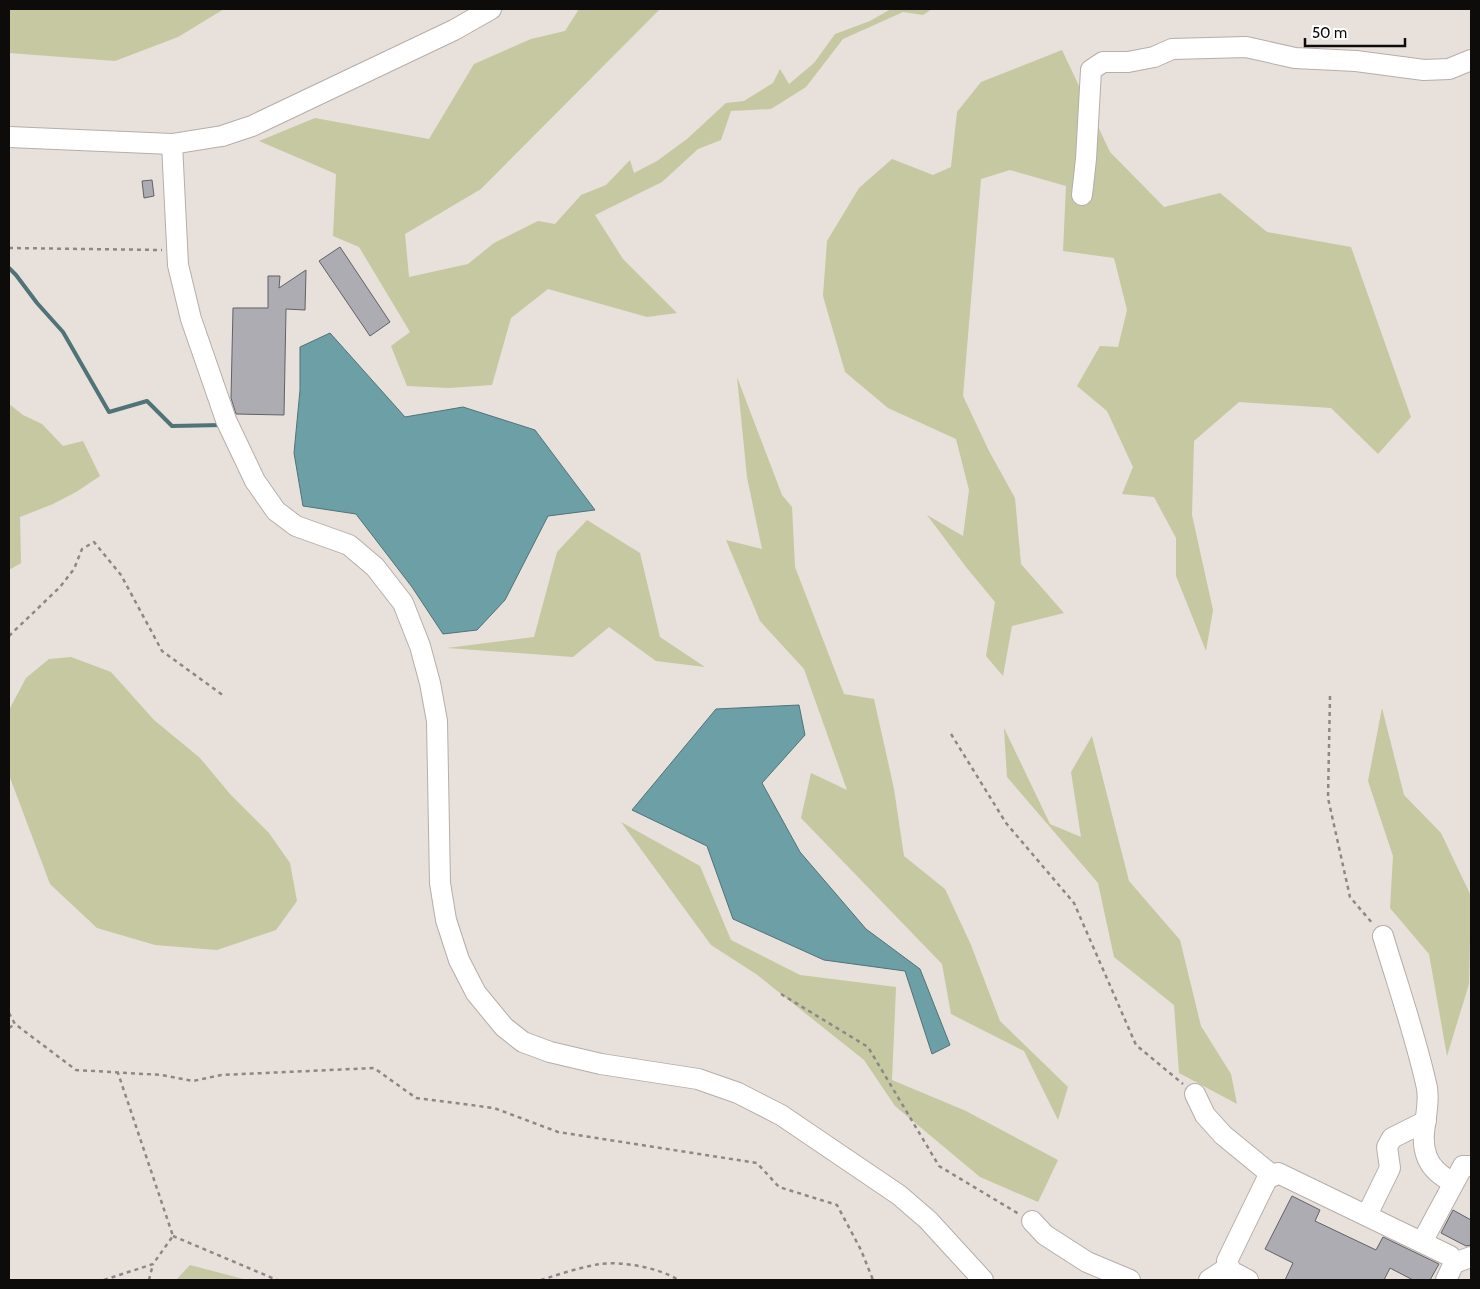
<svg xmlns="http://www.w3.org/2000/svg" width="1480" height="1289" viewBox="0 0 1480 1289" font-family="Cabin,sans-serif">
	<style>
		.green { fill: #c5c8a1 }
		.water { fill: #6d9fa7; stroke: #507378 }
		.lines { fill: none; stroke-linecap: round; stroke-linejoin: round }
		.stream { stroke: #507378; stroke-width: 4 }
		.building { fill: #acacb2; stroke: #616167 }
		.minor-casing { stroke: #b5aeaa; stroke-width: 22 }
		.path { stroke: #8d8885; stroke-width: 2.5; stroke-dasharray: 4 4; stroke-linecap: butt }
		.minor { stroke: #fff; stroke-width: 20 }
	</style>
	<rect width="100%" height="100%" fill="#e7e0db"/>
	<g class="green">
		<path d="M9,9H224L178,37L115,61L9,53Z"/>
		<path d="M579,9H660L481,189L405,234L409,277L468,264L494,243L538,221L555,224L581,195L606,185L630,160L634,173L657,161L687,139L726,103L744,101L773,83L780,69L789,84L814,63L835,34L870,21L891,9H932L923,15L903,12L843,39L806,87L771,109L731,111L721,140L698,149L662,182L595,215L623,259L677,313L647,317L548,289L511,318L492,385L449,388L407,386L391,346L410,332L359,247L333,236L336,174L259,141L315,118L429,139L474,64L531,39L565,31Z"/>
		<path d="M1062,50L1110,152L1164,207L1220,193L1267,232L1351,247L1411,417L1378,454L1331,408L1239,402L1194,441L1192,515L1213,610L1206,651L1176,576V538L1154,497L1122,494L1133,467L1107,411L1077,386L1100,346L1118,347L1127,310L1114,258L1063,251L1066,186L1010,170L981,179L963,396L989,451L1015,498L1021,564L1064,613L1012,626L1003,676L986,656L995,602L966,567L927,515L963,536L969,490L956,439L888,408L845,372L823,296L827,241L859,188L892,159L933,175L951,167L957,112L981,82Z"/>
		<path d="M737,377L782,495L792,507L795,567L844,694L874,699L894,789L904,856L945,889L971,945L1000,1021L1068,1087L1058,1120L1024,1051L951,1014L942,964L801,818L811,773L847,790L804,669L760,621L726,540L762,549L747,477Z"/>
		<path d="M9,404L23,415L42,424L63,446L83,441L100,476L76,492L53,504L20,517L21,563L9,570Z"/>
		<path d="M587,520L640,553L660,637L705,667L656,661L609,627L573,657L447,648L534,637L557,552Z"/>
		<path d="M71,657L111,672L154,720L200,758L230,794L269,833L290,863L297,901L276,930L217,950L155,945L97,928L50,884L9,775V710L26,678L49,659Z"/>
		<path d="M1382,708L1404,795L1441,833L1471,896L1469,984L1447,1056L1429,954L1390,908L1393,856L1368,781Z"/>
		<path d="M1004,728L1050,824L1081,837L1071,772L1092,736L1129,881L1180,940L1201,1026L1231,1074L1237,1104L1179,1073L1174,1005L1114,957L1098,883L1007,777Z"/>
		<path d="M621,822L700,866L731,940L800,975L896,987L892,1080L966,1111L1058,1160L1038,1202L980,1177L895,1106L864,1060L756,974L711,945Z"/>
		<path d="M190,1265L247,1280H176Z"/>
	</g>
	<g class="water">
		<path d="M330,333L405,417L463,407L535,430L595,510L548,516L505,600L477,630L443,634L412,587L356,514L303,506L294,453L300,390V347Z"/>
		<path d="M799,705L805,735L762,783L800,852L866,929L920,969L950,1045L932,1054L905,971L824,960L733,919L707,846L632,810L716,709Z"/>
	</g>
	<g class="lines">
		<path class="stream" d="M9,268L16,275L37,303L63,332L109,412L147,401L172,426L222,425"/>
	</g>
	<g class="building">
		<path d="M152,180L154,196L144,198L142,181Z"/>
		<path d="M340,247L390,322L370,336L319,261Z"/>
		<path d="M306,270L305,310L286,309L284,415L236,414L231,398L233,308H268V276H280L279,288Z"/>
		<path d="M1292,1196L1320,1210L1315,1221L1376,1250L1383,1237L1439,1264L1430,1280H1413L1390,1268L1384,1280H1285L1293,1263L1265,1249Z"/>
		<path d="M1453,1210L1471,1220V1245L1466,1246L1441,1233Z"/>
	</g>
	<g class="lines">
		<defs>
			<g id="minor">
				<path d="M9,137L172,144L222,136L252,126L454,30L491,9"/>
				<path d="M172,144L178,265L191,319L226,420L255,481L276,511L296,526L349,545L375,567L403,603L420,646L430,683L437,721L440,883L446,920L459,960L476,993L504,1027L523,1042L550,1052L601,1064L698,1079L738,1093L781,1115L899,1195L928,1220L983,1280"/>
				<path d="M1082,195L1086,159L1091,70L1103,62H1128L1154,57L1172,49L1246,47L1295,58L1356,61L1424,70L1449,69L1471,60"/>
				<path d="M1383,936C1398,986 1416,1037 1427,1088C1431,1111 1418,1135 1427,1157C1432,1170 1442,1176 1453,1183"/>
				<path d="M1195,1094L1205,1115L1223,1135L1273,1176"/>
				<path d="M1367,1215L1390,1168L1387,1147L1392,1138L1426,1121"/>
				<path d="M1032,1221L1045,1235L1087,1262L1130,1280"/>
				<path d="M1422,1242L1463,1166H1471"/>
				<path d="M1454,1263L1471,1257"/>
				<path d="M1209,1280L1229,1267"/>
				<path d="M1248,1280L1231,1271L1227,1261L1267,1179L1278,1173L1450,1256L1454,1263L1446,1280"/>
			</g>
		</defs>
		<use href="#minor" class="minor-casing"/>
		<g class="path">
			<path d="M9,248L162,250"/>
			<path d="M9,636L60,587L74,569L82,549L94,542L121,575L162,651L224,696"/>
			<path d="M1330,696L1328,798L1350,897L1373,924"/>
			<path d="M951,734L1006,823L1074,903L1136,1045L1183,1084"/>
			<path d="M781,994L868,1047L939,1166L1019,1214"/>
			<path d="M9,1013L15,1024L76,1070L162,1075L193,1081L221,1075L374,1068L416,1098L494,1108L558,1132L757,1163L779,1187L837,1205L861,1250L873,1280"/>
			<path d="M9,1028L15,1024"/>
			<path d="M173,1236L277,1280"/>
			<path d="M104,1280L153,1264L173,1236L118,1073"/>
			<path d="M149,1280L153,1264"/>
			<path d="M541,1280C560,1274 581,1267 600,1264C621,1261 661,1268 678,1280"/>
		</g>
		<use href="#minor" class="minor"/>
	</g>
	<rect width="1480" height="1289" fill="none" stroke="#0e0c0b" stroke-width="20"/>
	<path d="M1305 38v8h100v-8" fill="none" stroke="#0e0c0b" stroke-width="2.5"/>
	<text x="1312" y="38" font-size="15" fill="#0e0c0b" stroke="#ffffff" stroke-width="4" paint-order="stroke">50 m</text>
</svg>
